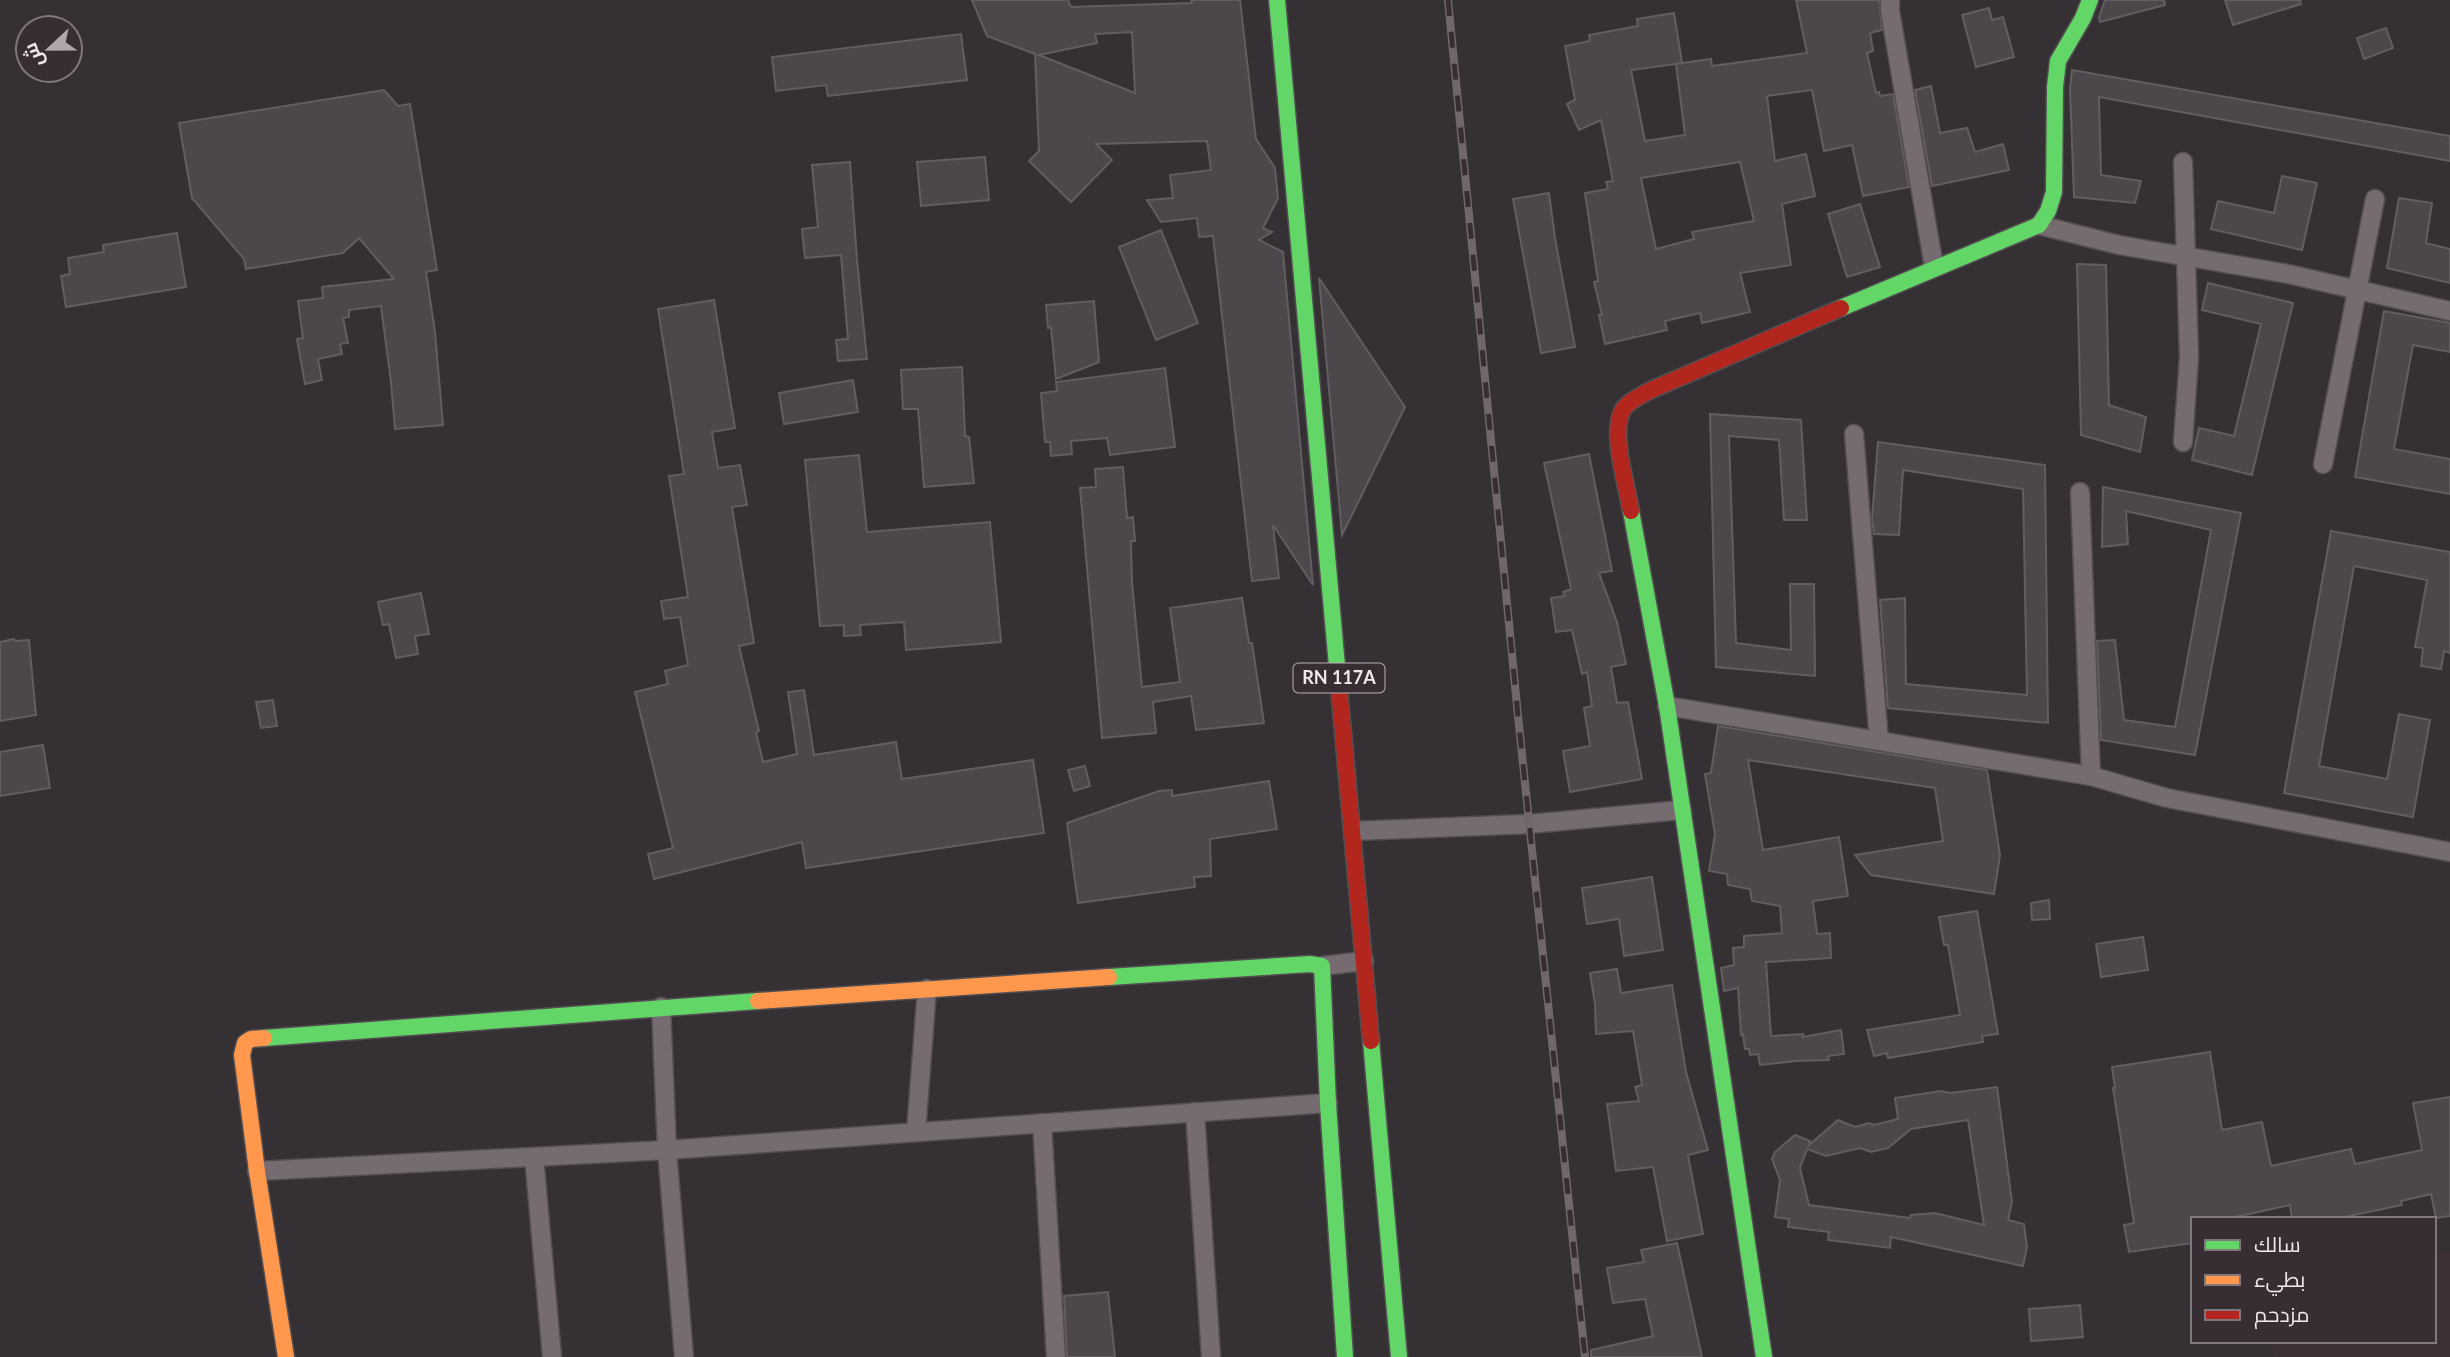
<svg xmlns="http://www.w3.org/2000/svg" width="2450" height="1357" viewBox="0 0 2450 1357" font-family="Lato,Cairo,sans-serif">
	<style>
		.built { fill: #3f3038 }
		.building { fill: #4c474a; stroke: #625d60; stroke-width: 2; fill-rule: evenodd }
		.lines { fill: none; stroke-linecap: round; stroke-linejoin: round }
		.street-casing { stroke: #524e51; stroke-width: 21 }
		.fast-casing { stroke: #524e51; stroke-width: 19 }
		.slow-casing { stroke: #524e51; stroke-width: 19 }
		.jam-casing { stroke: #524e51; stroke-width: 19 }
		.street { stroke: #756b70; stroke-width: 18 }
		.fast { stroke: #63d668; stroke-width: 16 }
		.slow { stroke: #ff974d; stroke-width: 16 }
		.jam { stroke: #b3261e; stroke-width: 16 }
		.rail-casing { stroke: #70676c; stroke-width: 8 }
		.rail { stroke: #382d33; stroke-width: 5; stroke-dasharray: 16; stroke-linecap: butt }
		.labels { text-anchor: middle; stroke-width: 5; stroke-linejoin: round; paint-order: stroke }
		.shield { fill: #382d33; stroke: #b8b0b4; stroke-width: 2 }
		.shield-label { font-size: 18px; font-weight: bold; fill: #efe8ec }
	</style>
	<rect width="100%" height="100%" fill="#353033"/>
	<path class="built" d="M2450,1252V1357H2273L2271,1341H2434V1255Z"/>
	<g class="building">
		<path d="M972,0H1068L1071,7L1192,3L1191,0H1240L1256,139L1275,168L1278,198L1263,228L1272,232L1259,240L1283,252L1313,585L1273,525L1279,578L1252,581L1213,236L1199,237L1197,218L1161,222L1147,200L1173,198L1170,175L1211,170L1207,141L1096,144L1112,160L1071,202L1029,161L1039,151L1035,54L987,36ZM1132,32L1135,93L1039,55L1097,43L1095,34Z"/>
		<path d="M1796,0H1879L1882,30L1870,33L1873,51L1867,53L1876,93L1879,92L1880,96L1893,94L1909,187L1863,196L1852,145L1824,151L1812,90L1767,96L1775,161L1806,154L1815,196L1782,204L1791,265L1740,273L1750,312L1702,323L1700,313L1665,321L1667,330L1605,344L1599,315H1602L1594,282L1598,281L1585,193L1608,189L1606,182L1613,181L1601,120L1579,130L1567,104L1575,100L1565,46L1590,41L1589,35L1638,26L1637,19L1674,13L1682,63L1676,64L1711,59L1712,66L1807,53ZM1676,64L1685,135L1645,141L1631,70ZM1740,162L1754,221L1692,232L1694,239L1656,249L1641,178Z"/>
		<path d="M2105,0H2164L2165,5L2100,22L2099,17Z"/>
		<path d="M2225,0H2300L2301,4L2233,25Z"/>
		<path d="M1989,8L1992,20L2003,17L2014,57L1976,67L1962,15Z"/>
		<path d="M2386,28L2393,48L2364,59L2357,38Z"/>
		<path d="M961,34L967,80L828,96L826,85L776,91L772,57Z"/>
		<path d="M2072,70L2450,136V161L2099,97L2101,175L2141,181L2135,203L2074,197L2070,89Z"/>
		<path d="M1931,86L1940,133L1967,128L1975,152L2003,144L2009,170L1932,186L1915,90Z"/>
		<path d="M384,90L398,106L410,104L437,270L426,272L435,332L443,425L395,429L391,382L381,306L349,310V317L343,318L348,343L340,344L342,354L318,359L322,380L305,384L297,339L303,338L298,301L323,298L322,287L394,279L359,238L343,253L246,269L244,259L192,198L179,123Z"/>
		<path d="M985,157L989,200L921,206L917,162Z"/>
		<path d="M850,162L857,260L867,359L838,361L836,340L848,339L841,255L805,258L802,229L818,227L812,165Z"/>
		<path d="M2282,176L2317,183L2302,250L2211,229L2218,201L2274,213Z"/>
		<path d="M1549,193L1555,238L1575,347L1541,353L1513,199Z"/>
		<path d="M2399,198L2432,203L2426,243L2450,249V283L2387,268Z"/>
		<path d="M1860,204L1880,267L1847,277L1828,214Z"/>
		<path d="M1161,230L1198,323L1156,340L1119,247Z"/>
		<path d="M177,233L186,287L66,307L61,276L70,274L68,258L104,252L103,245Z"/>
		<path d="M2077,264L2106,265L2109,405L2146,417L2140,452L2081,435Z"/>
		<path d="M1319,278L1405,407L1342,535Z"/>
		<path d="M2208,283L2293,303L2252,475L2192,460L2199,428L2234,436L2261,324L2202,310Z"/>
		<path d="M714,300L735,428L712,432L718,468L740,465L747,505L732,507L754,643L739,646L759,731L756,732L763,762L797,754L788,692L804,690L814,755L896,742L902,779L1033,760L1044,833L806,868L802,842L654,879L648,854L673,848L635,692L668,684L665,671L688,665L680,617L664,619L661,601L688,597L669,476L684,474L658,309Z"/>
		<path d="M1094,301L1099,362L1056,379L1051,327L1048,328L1046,305Z"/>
		<path d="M2384,311L2450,323V352L2413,345L2394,449L2450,459V494L2355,477Z"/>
		<path d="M962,367L965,436L969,437L974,483L924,487L918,409H903L901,370Z"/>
		<path d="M1165,368L1175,447L1110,455L1107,438L1071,441L1072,454L1051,456L1050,442H1045L1041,393L1057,391L1056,382Z"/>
		<path d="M853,380L858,412L784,424L779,393Z"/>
		<path d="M1710,414L1801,420L1807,520H1784L1779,440L1729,436L1736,643L1791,650L1790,584H1814L1815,676L1716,667Z"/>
		<path d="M1878,442L2045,465L2048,723L1888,708L1880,600L1905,598L1906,684L2027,695L2023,489L1903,470L1899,535L1874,534L1872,519Z"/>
		<path d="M1589,454L1612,571L1599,573L1617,622L1626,664L1611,667L1617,703L1628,702L1642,779L1570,792L1563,751L1590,746L1584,708L1592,706L1587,672L1582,674L1572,630L1556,632L1551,598L1565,596L1563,592L1571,589L1544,463Z"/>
		<path d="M859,455L867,532L990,522L1001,642L906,650L904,622L860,625L861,635L844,636V625L820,626L805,460Z"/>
		<path d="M1123,467L1127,518L1133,517L1135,541H1131L1132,582L1142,687L1180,682L1170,608L1242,598L1249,643H1252L1264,723L1196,730L1191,696L1153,702L1156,733L1102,738L1080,488L1096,487L1095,469Z"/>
		<path d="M2103,487L2241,513L2195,755L2101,740L2097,641L2115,640L2124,720L2175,727L2211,530L2126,511L2128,544L2102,547Z"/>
		<path d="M2331,531L2450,552V653L2444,651L2441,669L2421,666L2423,648L2415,647L2427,580L2354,566L2319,766L2387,779L2399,714L2430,720L2413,817L2284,793Z"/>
		<path d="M421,593L429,634L415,636L418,654L396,658L389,624L383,625L378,602Z"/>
		<path d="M14,639L15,641L29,640L36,715L0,721V642Z"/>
		<path d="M273,700L277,726L261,728L256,702Z"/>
		<path d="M1718,726L1987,770L2000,855L1994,894L1871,875L1855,855L1943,841L1935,788L1748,760L1763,850L1839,837L1848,896L1813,901L1817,934L1830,933L1831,958L1766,962L1771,1036L1803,1034V1037L1841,1030L1844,1054L1828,1056L1829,1060L1796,1061L1760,1065L1758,1054L1750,1055L1749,1049H1745L1743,1034L1741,1035L1738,988L1724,991L1721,968L1734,965L1733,948L1744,947V936L1782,933L1780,906L1752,901L1750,889L1728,885L1727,874L1709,871L1715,834L1705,774L1711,773Z"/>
		<path d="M43,745L50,788L0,796V752Z"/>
		<path d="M1085,766L1090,786L1074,791L1068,770Z"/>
		<path d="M1269,781L1277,829L1210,839L1211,876L1194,877L1195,887L1078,903L1067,823L1159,791L1172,790V796Z"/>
		<path d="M1652,877L1663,950L1624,956L1619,919L1587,924L1582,888Z"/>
		<path d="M2049,900L2050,919L2032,920L2031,903Z"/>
		<path d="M1977,911L1998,1034L1982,1036L1983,1042L1888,1058L1887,1053L1874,1056L1867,1030L1960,1015L1948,945H1944L1939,917Z"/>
		<path d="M2143,937L2148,970L2101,977L2096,944Z"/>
		<path d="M1617,969L1621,993L1672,985L1686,1072L1708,1150L1688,1155L1703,1234L1667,1241L1653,1167L1616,1171L1607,1104L1639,1101L1635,1087L1642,1085L1633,1031L1596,1034L1595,1004L1590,973Z"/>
		<path d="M2210,1052L2222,1130L2262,1122L2271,1166L2351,1149L2355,1164L2422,1150L2413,1103L2450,1097V1216L2436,1218L2431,1194L2401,1201L2402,1205L2335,1219H2292L2290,1205L2235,1217L2236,1219H2193V1243L2129,1252L2124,1225L2134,1223L2113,1088H2115L2112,1067Z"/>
		<path d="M1997,1087L2012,1202L2008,1220L2024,1224L2027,1247L2023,1266L1891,1237L1890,1248L1828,1240L1829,1232L1788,1227L1789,1219L1775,1217L1780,1180L1772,1159L1775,1152L1795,1135L1810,1141L1809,1145L1838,1120L1855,1127L1869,1123L1874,1125L1898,1119L1895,1098L1941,1091L1950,1093ZM1968,1120L1984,1225L1935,1213L1911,1215L1910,1218L1809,1205L1800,1168L1807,1149L1826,1156L1860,1148L1871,1152L1888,1148L1911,1129Z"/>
		<path d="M1677,1243L1702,1357H1591V1350L1653,1336L1645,1299L1613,1303L1607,1268L1644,1262L1641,1250Z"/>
		<path d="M1108,1292L1115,1357H1067L1064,1296Z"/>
		<path d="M2080,1305L2083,1337L2031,1341L2029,1309Z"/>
	</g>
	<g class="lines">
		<defs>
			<g id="street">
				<path d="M1890,0V11L1934,267"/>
				<path d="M2039,225L2119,245L2288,274L2450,311"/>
				<path d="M1854,434L1879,741"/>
				<path d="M2183,442L2189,357L2183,162"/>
				<path d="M2323,464L2375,199"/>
				<path d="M2080,492L2091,776"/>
				<path d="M1667,706L2091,776L2167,798L2450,852"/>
				<path d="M1353,831L1529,824L1682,810"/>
				<path d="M1322,966L1364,961"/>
				<path d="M661,1007L667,1150L684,1357"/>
				<path d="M1195,1112L1211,1357"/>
				<path d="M1042,1123L1056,1357"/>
				<path d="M916,1132L927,989"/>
				<path d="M534,1157L552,1357"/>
				<path d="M257,1171L667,1150L1328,1103"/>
			</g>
			<g id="fast">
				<path d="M1277,0L1338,677"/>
				<path d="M1841,308L2039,225L2048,211L2054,192L2055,87L2058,61L2083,18L2090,0"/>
				<path d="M1631,511L1667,706L1764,1357"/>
				<path d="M1109,977L1310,964L1322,966L1328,1103L1345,1357"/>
				<path d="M264,1038L758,1001"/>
				<path d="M1371,1041L1399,1357"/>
			</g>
			<g id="slow">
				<path d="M758,1001L1109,977"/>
				<path d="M264,1038L251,1039L245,1043L242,1055L257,1171L286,1357"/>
			</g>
			<g id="jam">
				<path d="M1631,511C1627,486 1609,429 1624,408C1630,400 1642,395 1651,390L1841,308"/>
				<path d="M1338,677L1371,1041"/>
			</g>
		</defs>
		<use href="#street" class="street-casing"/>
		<use href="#fast" class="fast-casing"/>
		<use href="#slow" class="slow-casing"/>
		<use href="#jam" class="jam-casing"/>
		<use href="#street" class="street"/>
		<use href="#fast" class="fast"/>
		<use href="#slow" class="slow"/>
		<use href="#jam" class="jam"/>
		<defs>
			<path id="rail" d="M1448,0L1518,716L1585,1357"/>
		</defs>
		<use href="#rail" class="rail-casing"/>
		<use href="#rail" class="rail"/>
	</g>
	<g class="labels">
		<rect class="shield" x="1293.5" y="663.5" width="91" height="29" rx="5"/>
		<g class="shield-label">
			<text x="1339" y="684">RN 117A</text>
		</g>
	</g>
	<rect x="2191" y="1217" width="245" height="126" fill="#382d33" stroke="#81787d" stroke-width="2"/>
	<rect x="2205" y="1240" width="35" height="10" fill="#63d668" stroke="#81787d" stroke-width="2"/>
	<text x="2254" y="1252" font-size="21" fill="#efe8ec">سالك</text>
	<rect x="2205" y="1275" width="35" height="10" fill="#ff974d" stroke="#81787d" stroke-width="2"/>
	<text x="2254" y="1287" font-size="21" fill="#efe8ec">بطيء</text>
	<rect x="2205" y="1310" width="35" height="10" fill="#b3261e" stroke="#81787d" stroke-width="2"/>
	<text x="2254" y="1322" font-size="21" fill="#efe8ec">مزدحم</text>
	<g transform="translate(49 49) rotate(248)"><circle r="33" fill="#382d33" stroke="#81787d" stroke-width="2"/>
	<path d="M0-5L12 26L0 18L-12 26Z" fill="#aea8ab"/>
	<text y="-10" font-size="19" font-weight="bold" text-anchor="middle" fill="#efe8ec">ش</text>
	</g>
</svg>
